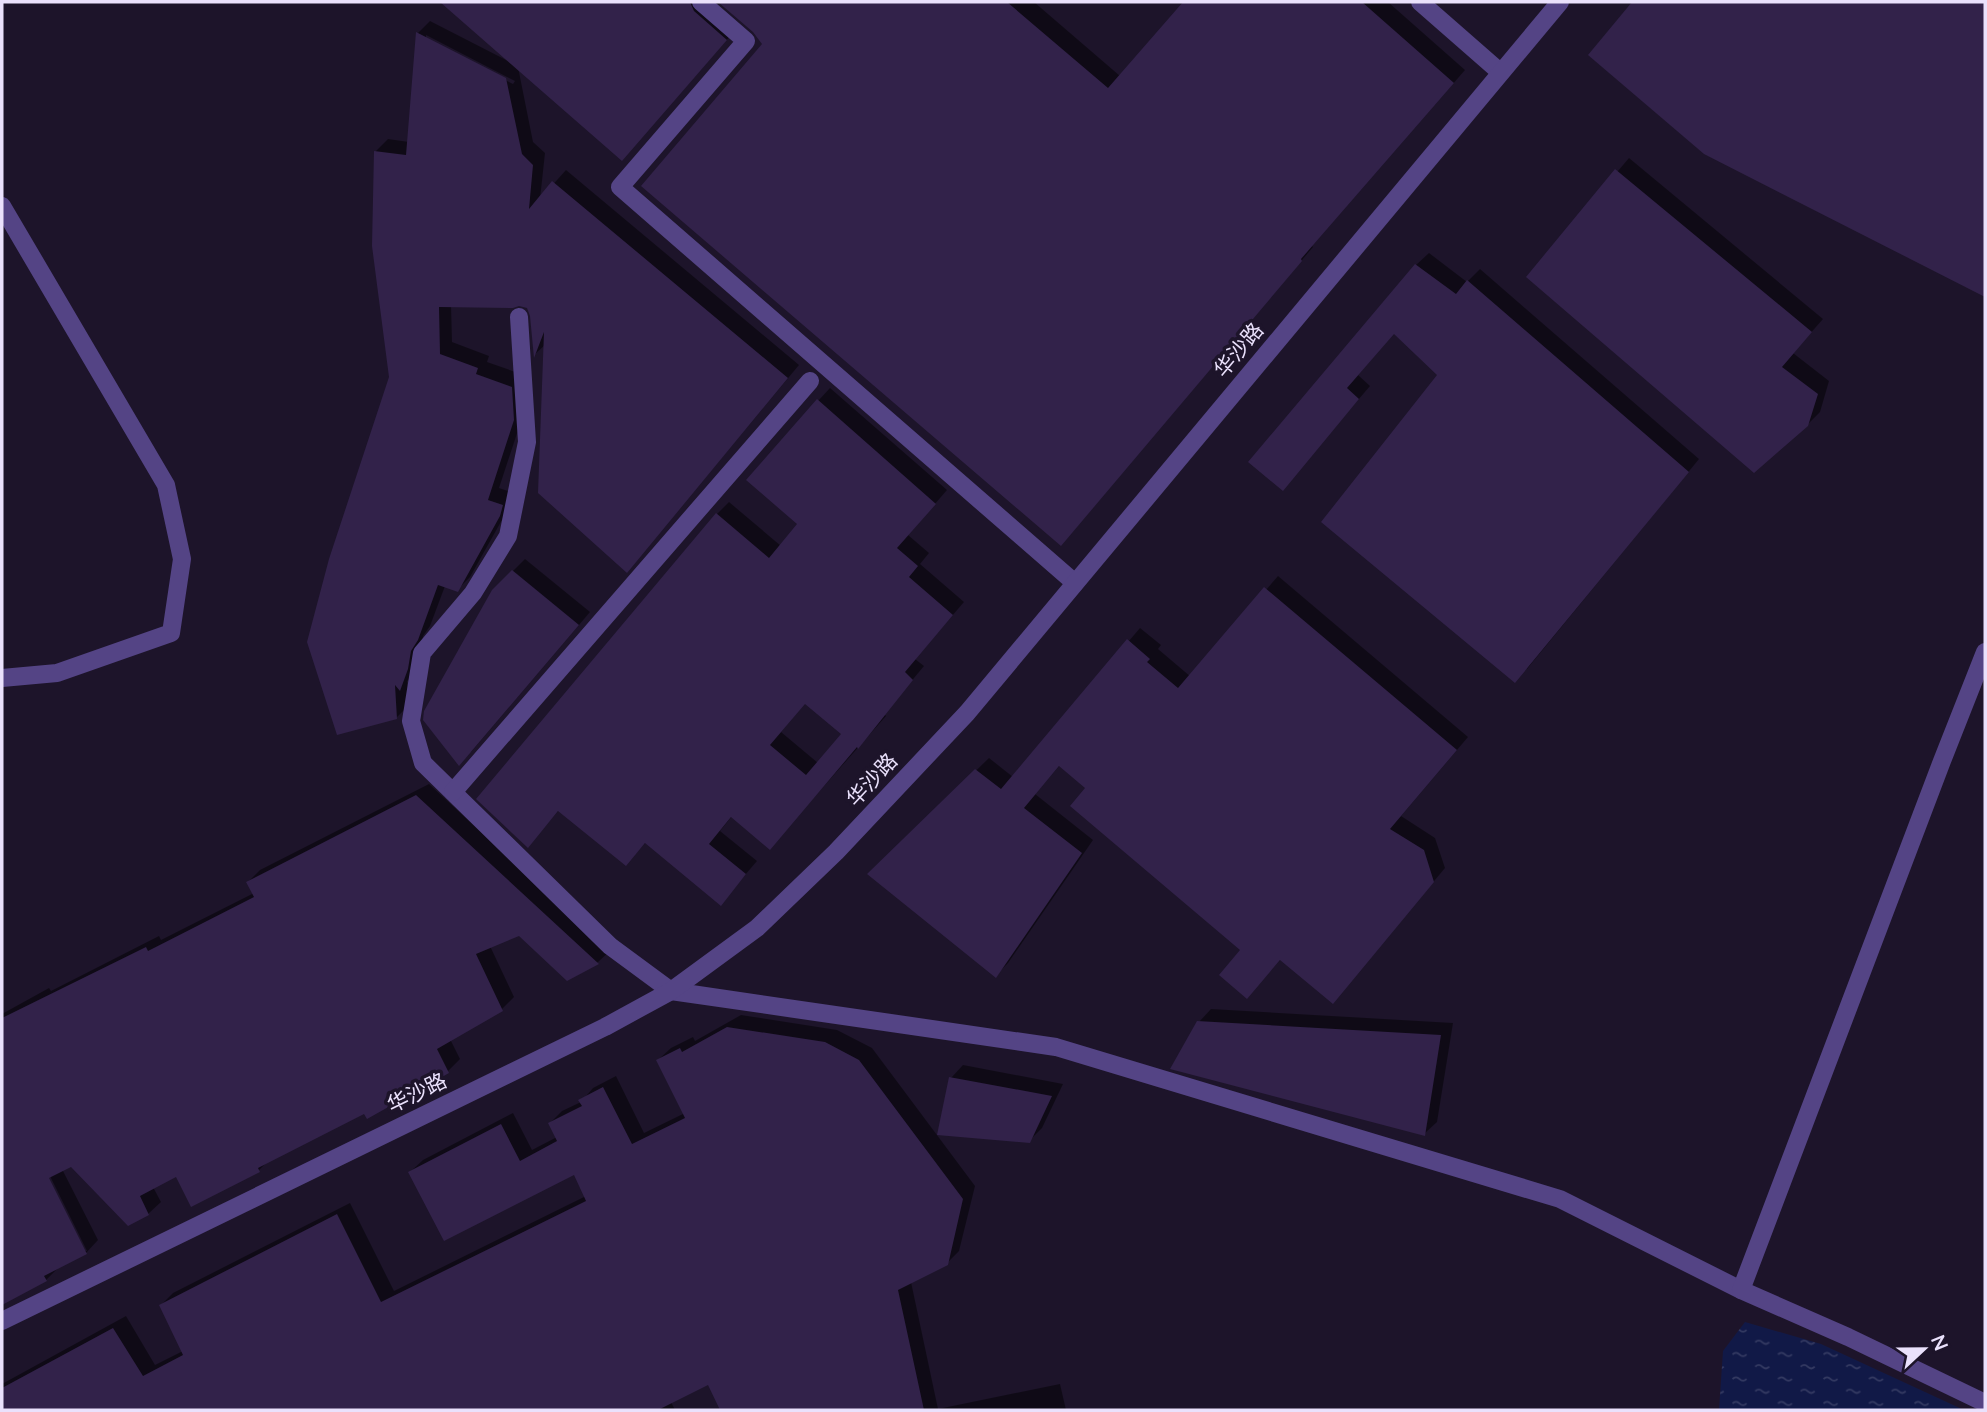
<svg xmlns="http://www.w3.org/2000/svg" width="1987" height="1412" viewBox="0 0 1987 1412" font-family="Lato,'Noto Sans SC',sans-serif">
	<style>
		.water { fill: url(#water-ripples) }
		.shadow { fill: #0007; fill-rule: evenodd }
		.building { fill: #32224a; fill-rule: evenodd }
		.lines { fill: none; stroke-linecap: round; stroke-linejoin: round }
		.minor { stroke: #544485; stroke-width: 18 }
		.labels { text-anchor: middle; stroke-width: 7; stroke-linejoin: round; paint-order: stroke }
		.street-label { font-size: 21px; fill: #eae1fc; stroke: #1d142a }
	</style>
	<defs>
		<pattern id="water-ripples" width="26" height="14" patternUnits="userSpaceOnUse" patternTransform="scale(1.75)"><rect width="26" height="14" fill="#111947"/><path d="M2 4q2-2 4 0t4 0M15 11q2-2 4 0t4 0" fill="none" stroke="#343a62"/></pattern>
	</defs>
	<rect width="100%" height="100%" fill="#1d142a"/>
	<path class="water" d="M1745,1322L1821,1344L1964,1410H1719L1723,1351Z"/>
	<g class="shadow">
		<path d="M454,2H710L738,27L634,146L518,67L533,142L545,153L540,199L566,170L799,365L627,571L545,345L535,354L532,316L528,306L519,304L451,305L452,342L489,356L487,362L524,375L526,406L499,488L514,493L512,502L470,577L457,590L445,586L430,626L423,636L420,655L412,677L407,681L409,705L396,718L338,733L391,377L376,151L388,139L409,142L418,33L430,21L510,62L449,7ZM426,35L515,81L513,84L426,39Z"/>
		<path d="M721,2H1034L1120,76L1185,2H1388L1465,70L1312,246L1313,247L1073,531L765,44L755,31Z"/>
		<path d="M1634,2H1985V295L1705,152L1590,55Z"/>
		<path d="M1629,158L1823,319L1793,353L1829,381L1820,412L1807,425L1528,277Z"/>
		<path d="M1429,253L1467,282L1480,269L1699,459L1527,669L1439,375L1395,332L1358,375L1370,386L1283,488L1416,265Z"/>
		<path d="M830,388L947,490L908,535L929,553L920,564L964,602L915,659L924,666L884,714L886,716L770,847L732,816L720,831L757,861L721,903L646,842L626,864L559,810L528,846L717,514L729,502L781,546L800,524L818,401ZM806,702L843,734L818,763L781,732Z"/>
		<path d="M525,559L590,612L471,752L493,591Z"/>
		<path d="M1278,576L1468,737L1401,816L1435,838L1445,868L1333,1002L1281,959L1247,997L1242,950L1088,788L1060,765L1035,794L1093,840L1008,963L996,975L870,874L989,758L1013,777L1140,628L1161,645L1158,649L1191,677Z"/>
		<path d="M429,784L610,951L598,962L567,979L519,933L490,946L514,997L502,1009L450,1039L460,1059L448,1071L367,1117L364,1111L269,1160L259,1170L177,1175L153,1187L161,1202L148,1214L71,1165L62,1169L98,1240L86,1253L58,1268L46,1280L2,1303V1014L49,988L51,991L159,936L161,940L254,893L248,882L260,870ZM47,1170L87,1251H83L43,1171Z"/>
		<path d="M1211,1009L1453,1023L1437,1122L1424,1134L1199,1022Z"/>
		<path d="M741,1015L837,1030L872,1048L975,1186L959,1251L946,1264L911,1282L938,1409L1060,1384L1066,1410H722L709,1383L671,1402L675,1410H2V1384L126,1316L155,1365L183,1351L161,1305L173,1293L350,1203L394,1291L586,1196L574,1172H410L423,1160L513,1113L532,1150L557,1137L550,1123L562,1111L581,1102L593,1088L616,1076L644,1133L685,1113L658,1060L671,1048L693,1037L695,1041Z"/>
		<path d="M963,1065L1063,1084L1042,1128L1029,1141L951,1078Z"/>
	</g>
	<g class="building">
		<path d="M440,2H690L694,11L727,40L622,161Z"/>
		<path d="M718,2H1007L1108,88L1183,2H1362L1454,83L1301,259L1302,261L1061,546L641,186L762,44L753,32Z"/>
		<path d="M1632,2H1985V297L1704,154L1588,55Z"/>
		<path d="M416,32L506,78L522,154L533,165L529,209L552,181L788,378L627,573L538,493L544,332L534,358L530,316L527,308L519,306L513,308L439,307L440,354L478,368L476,374L512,387L514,420L488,500L503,505L500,516L458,592L438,585L418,640L411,651L408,669L400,691L395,685L397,719L337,735L307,642L329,559L389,377L372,246L374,151L406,155Z"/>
		<path d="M1615,169L1812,332L1782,367L1818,394L1808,426L1754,473L1526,277Z"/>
		<path d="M1415,264L1456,294L1467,280L1689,472L1515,683L1321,522L1437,375L1394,334L1347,388L1359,399L1283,491L1248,462Z"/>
		<path d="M817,399L936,504L897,548L918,566L909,577L953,615L905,672L913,680L858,749L857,747L770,850L731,817L709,844L746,874L721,906L645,843L626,866L558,811L528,848L476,799L716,513L769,558L797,524L746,480ZM805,704L841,734L806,775L770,745Z"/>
		<path d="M512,570L579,625L459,766L423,720L424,711L492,590Z"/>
		<path d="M1264,587L1457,750L1390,829L1424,850L1434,882L1333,1004L1280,960L1247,999L1219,975L1240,950L1070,806L1085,788L1059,766L1024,808L1082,853L996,978L867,874L975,769L1001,789L1127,639L1150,659L1147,662L1178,688Z"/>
		<path d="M416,795L599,964L567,981L519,936L476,954L503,1011L437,1049L449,1073L367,1119L364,1114L258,1168L260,1172L191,1207L176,1177L140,1196L149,1215L128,1226L71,1167L49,1178L87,1254L44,1276L47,1281L2,1305V1018L146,947L148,951L254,897L246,882Z"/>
		<path d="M1197,1021L1441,1035L1425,1136L1170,1069Z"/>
		<path d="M727,1027L825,1042L859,1060L963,1199L948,1265L898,1290L924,1410H720L708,1385L658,1410H2V1388L113,1328L143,1376L183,1355L159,1305L337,1214L381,1302L586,1201L574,1175L444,1241L408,1172L501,1124L520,1161L557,1141L548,1123L582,1106L578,1100L603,1087L632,1144L685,1118L656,1060L680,1048L682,1052Z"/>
		<path d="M949,1077L1052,1096L1030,1143L937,1135Z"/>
	</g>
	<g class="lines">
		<g class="minor">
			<path d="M701,2L746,41L620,187L1075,583"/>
			<path d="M1420,2L1500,72"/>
			<path d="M2,206L166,485L182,559L171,633L57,673L2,678"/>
			<path d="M519,317L527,442L508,536L473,593L422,653L411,721L423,763L610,946L671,991L1056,1047L1560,1199L1741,1290"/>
			<path d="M1985,652L1942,761L1741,1290L1848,1337L1985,1403"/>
			<path d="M453,792L810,381"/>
			<path d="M2,1321L605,1027L671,991L757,928L836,852L967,713L1560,2"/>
		</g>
	</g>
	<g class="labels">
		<g class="street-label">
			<text transform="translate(1239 350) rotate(-50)" y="7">华沙路</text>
			<text transform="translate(872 780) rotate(-47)" y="7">华沙路</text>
			<text transform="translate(417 1093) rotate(-26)" y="7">华沙路</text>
		</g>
	</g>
	<rect width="1987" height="1412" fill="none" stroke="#eae1fc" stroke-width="7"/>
	<g transform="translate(1924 1349) rotate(68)" stroke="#1d142a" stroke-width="5" paint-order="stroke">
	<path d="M0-5L12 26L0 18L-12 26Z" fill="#eae1fc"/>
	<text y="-10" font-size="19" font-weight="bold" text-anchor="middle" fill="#eae1fc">N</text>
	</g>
</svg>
